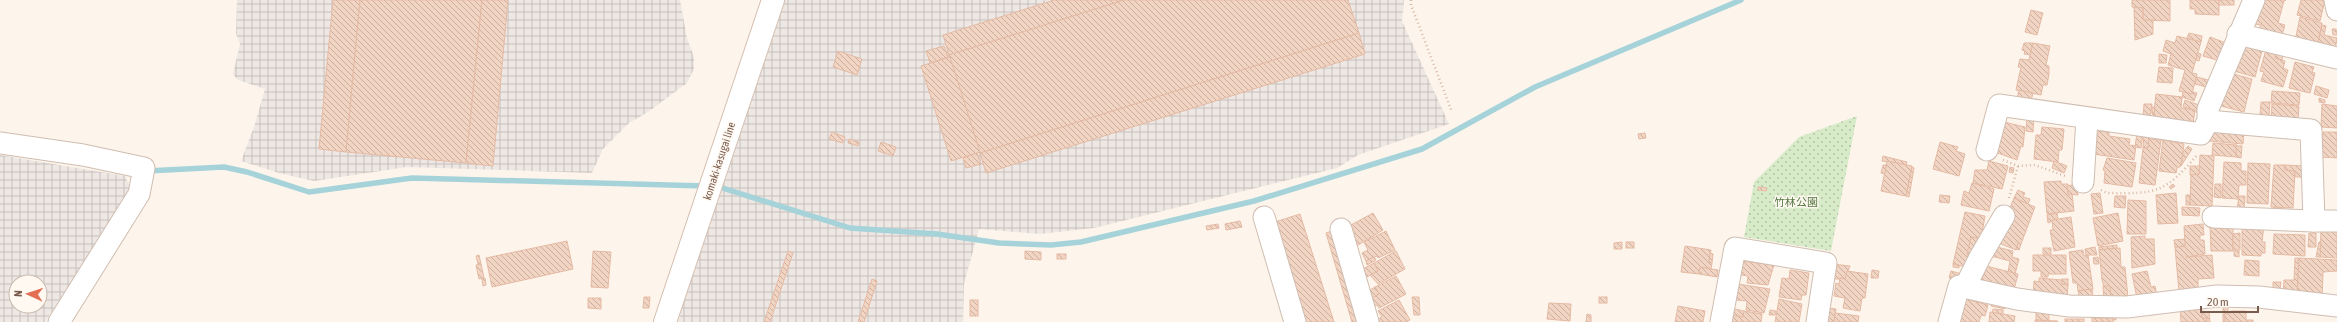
<svg xmlns="http://www.w3.org/2000/svg" width="2337" height="322" viewBox="0 0 2337 322" font-family="'Asap Condensed','Noto Sans JP',sans-serif">
	<style>
		.industrial { fill: url(#industrial-grid); fill-rule: evenodd }
		.park { fill: url(#park-dots) }
		.lines { fill: none; stroke-linecap: round; stroke-linejoin: round }
		.stream { stroke: #a5d3d9; stroke-width: 5.5 }
		.building { fill: url(#building-back-hatch); stroke: #e5baa4 }
		.minor-casing { stroke: #d0bdb0; stroke-width: 23 }
		.secondary-casing { stroke: #d5bfb0; stroke-width: 24 }
		.path { stroke: #d8b7a5; stroke-width: 2.5; stroke-dasharray: 1 3; stroke-linecap: butt }
		.minor { stroke: #fff; stroke-width: 21 }
		.secondary { stroke: #fff; stroke-width: 22 }
		.labels { text-anchor: middle; stroke-width: 3; stroke-linejoin: round; paint-order: stroke }
		.street-label { font-size: 11px; fill: #795b4d; stroke: #fff9f2 }
		.park-label { font-size: 11px; fill: #547842; stroke: #fff9f2 }
	</style>
	<defs>
		<pattern id="industrial-grid" width="8" height="8" patternUnits="userSpaceOnUse"><rect width="8" height="8" fill="#eee8e4"/><path d="M0 4h8M4 0v8" fill="none" stroke="#c6bfbb"/></pattern>
		<pattern id="park-dots" width="8" height="8" patternUnits="userSpaceOnUse"><rect width="8" height="8" fill="#d8ebc9"/><path d="M2 2h.1M6 6h.1" fill="none" stroke="#b4c1a5" stroke-width="1.8" stroke-linecap="round"/></pattern>
		<pattern id="building-back-hatch" width="6" height="6" patternUnits="userSpaceOnUse"><rect width="6" height="6" fill="#f2d4c3"/><path d="M-1 5l2 2M0 0l6 6M5-1l2 2" fill="none" stroke="#c9afa1"/></pattern>
	</defs>
	<rect width="100%" height="100%" fill="#fdf5ec"/>
	<g class="industrial">
		<path d="M237,0H680L687,38L694,57V69L687,83L648,112L629,123L603,149L592,173L407,167L314,181L279,173L241,161L254,127L265,89L238,80L233,74L240,44L236,34Z"/>
		<path d="M781,0H1404L1402,21L1449,124L1358,155L1337,168L1094,228L1040,234L979,229L964,284L963,322H678L721,178Z"/>
		<path d="M0,155L125,176L132,191L45,322H0ZM16,282H40V306H16Z"/>
	</g>
	<path class="park" d="M1857,116L1831,251L1744,237L1754,182L1799,137Z"/>
	<g class="lines">
		<g class="stream">
			<path d="M147,171L224,167L247,172L309,192L412,178L705,186"/>
			<path d="M716,186L850,228L937,234L999,243L1051,245L1081,242L1254,201L1422,149L1535,87L1741,0"/>
		</g>
	</g>
	<g class="building">
		<path d="M333,0H360L346,152L319,149Z"/>
		<path d="M360,0H482L466,163L346,152Z"/>
		<path d="M482,0H508L493,166L466,163Z"/>
		<path d="M1054,0H1124L949,55L943,35Z"/>
		<path d="M1124,0H1348L1359,33L980,153L949,55Z"/>
		<path d="M2132,0H2170V21L2143,20V8L2132,7Z"/>
		<path d="M2190,0H2219V15L2195,14V9H2190Z"/>
		<rect x="2219" y="0" width="15" height="5"/>
		<path d="M2261,0H2286L2284,1L2278,23L2285,25L2282,35L2259,29L2261,25L2255,24Z"/>
		<path d="M2301,0H2325L2320,21L2297,15Z"/>
		<path d="M2134,7L2143,8V20H2153V34L2135,40Z"/>
		<path d="M2031,10L2043,13L2037,35L2025,32Z"/>
		<path d="M2300,17L2322,23L2317,47L2295,41Z"/>
		<path d="M2322,25L2326,26L2324,35L2337,38L2335,51L2317,47Z"/>
		<path d="M2332,29H2336L2337,35H2333Z"/>
		<path d="M1359,33L1365,54L986,173L980,153Z"/>
		<path d="M2189,33L2202,36L2201,42L2187,38Z"/>
		<path d="M2177,36L2201,42L2192,73L2197,74L2192,94L2179,91L2185,70L2168,65L2171,54L2163,51L2166,40L2175,43Z"/>
		<path d="M2210,37L2226,43L2220,61L2203,56Z"/>
		<path d="M2024,43H2033L2030,55L2024,54L2025,51L2022,50Z"/>
		<path d="M2033,43L2050,46L2046,65L2049,66V74L2047,85H2043L2041,95L2016,90L2021,67H2018L2020,59L2029,60Z"/>
		<path d="M2242,45L2262,51L2255,77L2234,71Z"/>
		<path d="M944,46L948,57L930,63L926,51Z"/>
		<path d="M2267,46L2278,49L2275,58L2285,61L2283,68L2288,70L2283,87L2261,81L2264,72L2260,71Z"/>
		<path d="M2277,50L2284,52L2282,60L2275,58Z"/>
		<path d="M838,51L862,59L857,75L833,67Z"/>
		<path d="M2197,53L2201,54L2199,61L2196,60Z"/>
		<path d="M2159,54L2167,55L2166,63H2159Z"/>
		<path d="M950,57L980,152L951,161L921,66Z"/>
		<path d="M2295,62L2314,67L2312,72L2315,73L2310,93L2289,88Z"/>
		<path d="M2159,67L2173,68L2172,83L2157,82Z"/>
		<path d="M2230,73L2252,79L2244,112L2221,106Z"/>
		<path d="M2197,77L2212,81L2210,88L2195,84Z"/>
		<path d="M2316,86L2329,90L2327,98L2314,94Z"/>
		<path d="M2019,90L2033,93L2031,101L2017,98Z"/>
		<path d="M2272,91L2300,93L2299,105L2271,103Z"/>
		<path d="M2183,92L2192,94L2193,92L2197,93L2194,101L2182,97Z"/>
		<path d="M2156,94L2182,97L2181,108L2195,110L2193,124L2153,120Z"/>
		<path d="M2319,98L2325,100V103L2319,102Z"/>
		<path d="M2185,100L2199,105L2197,113L2195,110L2183,107Z"/>
		<path d="M2261,102H2270L2269,117L2260,116Z"/>
		<path d="M2144,104H2152L2150,118H2143Z"/>
		<path d="M2272,104L2299,106L2298,120L2271,118Z"/>
		<path d="M2322,104L2337,106V128L2321,127Z"/>
		<path d="M2152,107H2155L2154,115L2152,114Z"/>
		<path d="M2027,118H2034L2033,132L2026,131Z"/>
		<path d="M2004,122L2025,127L2023,147L2021,146L2017,160L1995,152Z"/>
		<path d="M2042,127L2064,129L2062,150H2059L2058,162L2034,159L2036,135H2041Z"/>
		<path d="M2215,129L2244,131L2243,144L2209,141L2210,132H2215Z"/>
		<path d="M2099,131L2109,132V136L2130,139L2129,145L2136,146L2134,160L2093,154L2096,134H2098Z"/>
		<path d="M832,132L845,137L843,143L829,139Z"/>
		<path d="M2323,132H2337V158L2321,157Z"/>
		<path d="M1645,133L1646,138L1639,139L1638,134Z"/>
		<path d="M2137,133L2143,134L2141,148L2135,147Z"/>
		<path d="M2144,135H2151L2148,148H2143Z"/>
		<path d="M849,139L859,142L858,146L848,143Z"/>
		<path d="M2149,139L2161,140L2155,185L2139,183L2143,148H2148Z"/>
		<path d="M2163,140L2184,144L2181,166L2177,168L2176,173L2159,171Z"/>
		<path d="M881,142L896,147L893,156L878,151Z"/>
		<path d="M1940,142L1958,147L1956,151L1965,154L1959,176L1933,169Z"/>
		<path d="M2213,143L2237,145L2236,157L2212,155Z"/>
		<path d="M2188,146L2192,149L2181,166L2183,152Z"/>
		<path d="M2236,146H2242L2241,158L2236,157Z"/>
		<path d="M977,153L981,164L966,168L963,158Z"/>
		<path d="M2200,155L2214,156L2212,206L2190,205L2191,174H2199Z"/>
		<path d="M1883,156L1907,162L1906,165L1882,161Z"/>
		<path d="M2107,158L2136,163L2132,187L2104,183L2105,171L2103,170Z"/>
		<path d="M1887,161L1912,166L1906,196L1881,191Z"/>
		<path d="M1989,161L2008,166L2002,189L1973,183L1975,170H1987Z"/>
		<path d="M2054,161L2067,166L2064,173L2052,168Z"/>
		<path d="M2224,162L2241,163V171H2246V185H2239L2238,199L2222,198Z"/>
		<path d="M2248,163L2270,164L2268,204L2247,203Z"/>
		<path d="M1883,165H1886L1885,174L1881,173Z"/>
		<path d="M2274,165H2285V170L2295,171L2293,208L2271,207Z"/>
		<path d="M2285,165L2305,166V177H2295V171L2285,170Z"/>
		<path d="M2190,166H2200L2199,174L2190,175Z"/>
		<path d="M1912,167L1914,168L1909,197L1906,196Z"/>
		<path d="M2010,167L2014,168L2013,173L2009,172Z"/>
		<path d="M2061,181V184H2068V194L2072,193L2074,211L2047,214L2044,182Z"/>
		<path d="M1972,183L1994,189L1989,211L1961,205L1964,191L1969,193Z"/>
		<path d="M2077,184L2078,195L2068,194L2067,186Z"/>
		<path d="M2173,184L2175,186L2171,189L2169,187Z"/>
		<path d="M2215,184H2221V198L2214,197Z"/>
		<path d="M1758,187L1767,188L1766,191L1758,190Z"/>
		<path d="M2018,190L2025,193L2023,197L2030,199L2028,204L2014,198Z"/>
		<path d="M2100,193L2103,213L2094,214L2091,194Z"/>
		<path d="M2176,193L2178,223L2158,224L2156,195Z"/>
		<path d="M1940,195L1950,196L1949,203L1939,202Z"/>
		<rect x="2186" y="195" width="4" height="10"/>
		<path d="M2115,196H2126L2125,208L2114,207Z"/>
		<path d="M2239,196H2245L2244,210H2237Z"/>
		<path d="M2014,198L2035,207L2021,244L2018,243L2016,250L1996,242Z"/>
		<path d="M2128,200L2146,201V234H2127Z"/>
		<path d="M2182,207L2200,208L2199,216L2182,215Z"/>
		<path d="M2274,207L2284,208V212L2274,211Z"/>
		<path d="M1965,212L1985,216L1981,239L1971,237L1966,267L1953,264Z"/>
		<path d="M1373,213L1383,230L1358,245L1356,242L1352,244L1348,237L1355,233L1351,225Z"/>
		<path d="M2057,213L2058,219L2048,223L2047,215Z"/>
		<path d="M2118,213L2123,241L2098,246L2093,218Z"/>
		<path d="M1300,214L1334,322H1305L1275,222Z"/>
		<path d="M2071,217L2075,247L2054,251L2050,230H2053L2052,220Z"/>
		<path d="M1240,221L1242,227L1226,230L1225,224Z"/>
		<path d="M1218,224L1219,228L1207,230L1206,226Z"/>
		<path d="M2203,224L2204,235H2200V240H2204L2205,254L2186,257L2212,255L2214,278L2198,279V290L2179,292L2175,247L2185,246L2184,226Z"/>
		<path d="M2210,224H2233V251H2211Z"/>
		<path d="M2242,224L2264,225L2262,242H2265V253H2261V256L2242,255Z"/>
		<path d="M2321,230L2337,231V258L2320,257Z"/>
		<path d="M1332,231L1358,322H1352L1326,233Z"/>
		<path d="M1386,231L1395,250L1378,258L1377,256L1366,261L1362,253L1368,250L1364,242Z"/>
		<path d="M2240,233V250H2233V234Z"/>
		<path d="M2309,233H2316V247H2308Z"/>
		<path d="M2274,234L2305,235V256L2273,254Z"/>
		<path d="M2145,236V239H2154L2155,264L2132,268L2131,237Z"/>
		<path d="M1971,237L1985,239L1966,267L1969,254H1967Z"/>
		<path d="M2185,239V246L2175,247L2174,240Z"/>
		<path d="M567,241L573,269L492,287L486,258Z"/>
		<path d="M1622,242V249H1614V243Z"/>
		<rect x="1626" y="242" width="8" height="6"/>
		<path d="M2319,242H2321L2320,257H2316Z"/>
		<path d="M2018,243L2021,244L2019,250L2016,249Z"/>
		<path d="M2117,245V248L2099,250V247Z"/>
		<path d="M1685,246L1711,250L1709,262L1712,263L1711,269L1700,267L1699,274L1681,272Z"/>
		<path d="M1993,246L2013,251L2012,257L2019,259L2015,274L2008,272L2010,261L1991,256Z"/>
		<path d="M2095,247L2097,255H2086L2085,249Z"/>
		<rect x="2043" y="248" width="8" height="6"/>
		<path d="M2120,248L2121,267H2125L2128,298L2111,300L2110,286L2104,287L2102,280L2099,250Z"/>
		<path d="M2083,250L2084,256L2088,255L2093,289L2078,291L2077,283H2073L2069,252Z"/>
		<path d="M593,251L611,252L608,288L591,287Z"/>
		<path d="M788,251L793,253L770,322H764Z"/>
		<path d="M1025,251L1041,252V260L1025,259Z"/>
		<path d="M1396,251L1405,269L1378,284L1370,275L1378,271L1374,263Z"/>
		<path d="M2234,251H2239V257L2234,256Z"/>
		<path d="M1710,253L1713,254L1712,263L1709,262Z"/>
		<rect x="1057" y="254" width="9" height="5"/>
		<path d="M479,255L481,264H478L476,256Z"/>
		<path d="M2033,255H2066V274H2048V277H2041V271H2033Z"/>
		<path d="M1374,257L1376,260L1367,265L1366,261Z"/>
		<path d="M2098,257L2099,264H2094L2093,258Z"/>
		<path d="M2295,258H2299L2297,297H2283L2284,280H2294Z"/>
		<path d="M2299,258L2337,260V271L2323,272L2322,298L2297,297Z"/>
		<path d="M2245,260L2259,261V276L2244,275Z"/>
		<path d="M1742,261L1774,265L1768,285L1747,283L1748,276L1741,275Z"/>
		<path d="M1374,263L1378,271L1363,279L1359,271Z"/>
		<path d="M481,264L484,278L479,279L476,265Z"/>
		<path d="M1833,264L1850,266L1845,279H1830Z"/>
		<path d="M1953,264L1959,265V268L1953,267Z"/>
		<path d="M1986,266L2018,274L2014,290L1981,283Z"/>
		<path d="M1700,267L1718,270L1717,277L1699,274Z"/>
		<path d="M1790,270L1809,273L1806,295H1802L1801,300L1779,297L1782,278L1789,279Z"/>
		<path d="M1872,270L1879,271L1878,278H1871Z"/>
		<path d="M1847,271L1868,274L1865,298H1862L1860,311L1843,308L1845,298L1834,296L1836,283L1839,284L1840,278L1845,279Z"/>
		<path d="M1951,271L1965,275L1963,281L1949,278Z"/>
		<path d="M2147,271L2151,287L2155,286L2157,296L2137,298L2132,274Z"/>
		<path d="M1396,276L1406,294L1379,308L1377,305L1374,306L1370,299L1379,294L1375,287Z"/>
		<path d="M485,278L486,285L483,286L482,279Z"/>
		<path d="M2039,278L2062,280V284H2068L2067,301L2033,298L2034,281L2039,282Z"/>
		<path d="M872,279L877,281L864,322H858Z"/>
		<rect x="2062" y="279" width="6" height="5"/>
		<path d="M2273,282H2281L2279,297L2273,296Z"/>
		<path d="M1738,284L1770,289L1764,313L1746,310L1747,301L1736,300Z"/>
		<path d="M2103,286H2110L2111,300L2104,303Z"/>
		<path d="M1375,287L1379,294L1370,299L1365,293Z"/>
		<path d="M2092,289L2093,297L2080,299L2078,291Z"/>
		<path d="M644,297H650L649,308H643Z"/>
		<path d="M1412,297H1419L1420,315H1414Z"/>
		<rect x="1599" y="297" width="8" height="6"/>
		<path d="M588,298H601V309L588,308Z"/>
		<path d="M1779,299L1802,304L1799,322H1775Z"/>
		<path d="M1966,299L1988,305L1985,316L1981,315L1979,322H1957L1960,310H1963Z"/>
		<path d="M1993,299L2006,302L2005,309L1991,306Z"/>
		<rect x="970" y="300" width="8" height="16"/>
		<path d="M1399,300L1410,320L1406,322H1377L1376,320L1382,317L1378,311Z"/>
		<path d="M1549,303L1571,304L1570,321L1547,319Z"/>
		<path d="M2202,305V318H2207V322H2181L2180,306Z"/>
		<path d="M1678,306L1705,311L1703,322H1675Z"/>
		<path d="M2228,307V313H2225V322H2223V308Z"/>
		<path d="M1730,308L1744,311L1743,317L1732,315Z"/>
		<path d="M1827,308L1836,309L1834,322H1825Z"/>
		<path d="M1993,309L2003,310V314L1992,313Z"/>
		<path d="M1770,310L1776,311L1775,315H1769Z"/>
		<path d="M2036,310L2049,311V321L2036,320Z"/>
		<path d="M1744,311L1762,314L1761,322H1731L1732,315L1743,317Z"/>
		<path d="M2231,311H2246V320H2253V322H2225V313H2231Z"/>
		<path d="M1990,312L2015,316L2014,322H1989Z"/>
		<path d="M2202,312H2209L2210,322H2207V318H2202Z"/>
		<path d="M1835,313L1859,316L1858,322H1834Z"/>
		<path d="M1587,314L1591,315V322H1586Z"/>
		<path d="M2092,314H2116V320L2092,318Z"/>
		<rect x="2092" y="318" width="21" height="4"/>
		<rect x="2065" y="319" width="19" height="3"/>
		<path d="M2035,320L2058,321L2057,322H2035Z"/>
	</g>
	<g class="lines">
		<defs>
			<g id="minor">
				<path d="M2335,0L2337,10"/>
				<path d="M2238,34L2337,58"/>
				<path d="M2208,121L2311,130L2314,221H2337"/>
				<path d="M0,143L83,155L144,168L139,194L59,322"/>
				<path d="M1987,150L1999,105L2201,134L2208,121V109L2254,0"/>
				<path d="M2083,182L2087,119"/>
				<path d="M1264,217L1295,322"/>
				<path d="M2213,217L2314,221"/>
				<path d="M1341,229L1368,322"/>
				<path d="M1965,287L1980,257L2004,216"/>
				<path d="M1721,322L1735,248L1826,263L1817,322"/>
				<path d="M1949,322L1959,286L2017,299L2069,306L2127,307L2217,296L2259,297L2337,306"/>
			</g>
			<path id="secondary" d="M665,322L773,0"/>
		</defs>
		<use href="#minor" class="minor-casing"/>
		<use href="#secondary" class="secondary-casing"/>
		<g class="path">
			<path d="M1411,0V5L1452,112"/>
			<path d="M2003,160L2018,166L2035,165L2065,176"/>
			<path d="M2101,190L2107,193C2157,194 2165,193 2198,154"/>
			<path d="M2009,198L2018,166"/>
		</g>
		<use href="#minor" class="minor"/>
		<use href="#secondary" class="secondary"/>
	</g>
	<g class="labels">
		<g class="street-label">
			<text transform="translate(719 161) rotate(-72)" y="4">komaki-kasugai line</text>
		</g>
		<g class="park-label">
			<text x="1796" y="206">竹林公園</text>
		</g>
	</g>
	<g transform="translate(28 294) rotate(273)"><circle r="19" fill="#fff9f2" stroke="#c9bab0"/>
	<path d="M0-3L7 15L0 10L-7 15Z" fill="#e46e53"/>
	<text y="-6" font-size="11" font-weight="bold" text-anchor="middle" fill="#795b4d">N</text>
	</g>
	<path d="M2201 306v6h57v-6" fill="none" stroke="#795b4d" stroke-width="2"/>
	<text x="2207" y="306" font-size="12" fill="#795b4d" stroke="#fff9f2" stroke-width="3" paint-order="stroke">20 m</text>
</svg>
